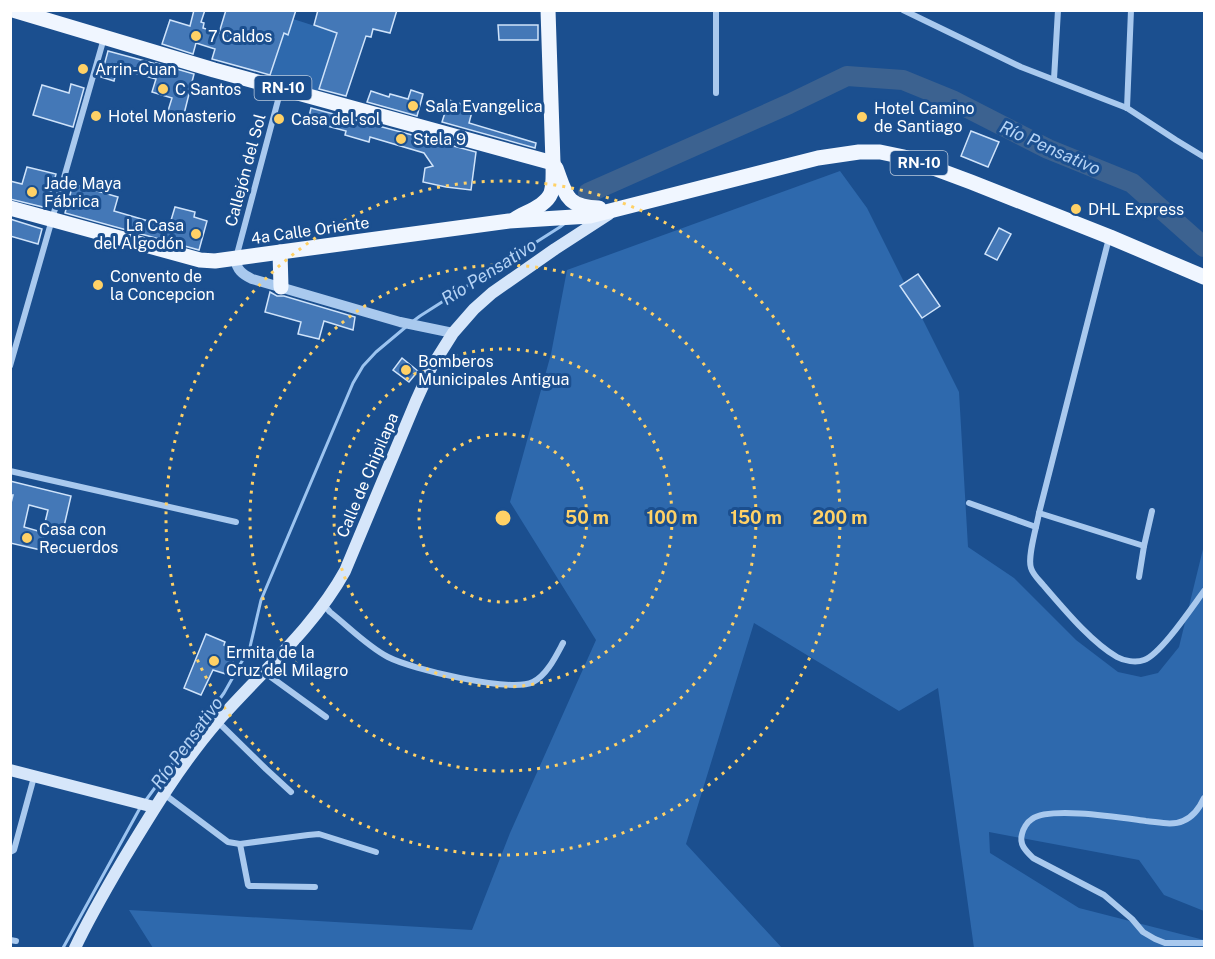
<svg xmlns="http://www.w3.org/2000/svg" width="1215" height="959" viewBox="0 0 1215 959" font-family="'Public Sans',sans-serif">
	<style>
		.green { fill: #2e69ad }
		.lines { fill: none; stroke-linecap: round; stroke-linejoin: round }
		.stream { stroke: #9cc4f0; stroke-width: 3 }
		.river { stroke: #3c6290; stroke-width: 20 }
		.building { fill: #4478b7; stroke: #cfe3fa; stroke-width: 1.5 }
		.minor { stroke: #a9c9ee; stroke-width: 6 }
		.tertiary { stroke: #a9c9ee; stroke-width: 10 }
		.secondary { stroke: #d6e6fa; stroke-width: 12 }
		.primary { stroke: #f0f6ff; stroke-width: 15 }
		.ring { fill: none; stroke: #ffd166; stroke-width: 3; stroke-dasharray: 3 6 }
		.poi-dot { fill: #ffd166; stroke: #1b4f8f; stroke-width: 2 }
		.labels { text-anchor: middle; stroke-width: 6; stroke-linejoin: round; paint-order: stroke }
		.shield { fill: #1b4f8f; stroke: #bbcadd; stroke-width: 1.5 }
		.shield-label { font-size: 15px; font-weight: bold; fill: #fff }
		.poi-label { font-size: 16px; fill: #fff; stroke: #1b4f8f; text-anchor: start }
		.street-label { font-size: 16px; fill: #fff; stroke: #1b4f8f }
		.water-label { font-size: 18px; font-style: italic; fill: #b5d3f5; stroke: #1b4f8f }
		.centre { fill: #ffd166; stroke: #1b4f8f; stroke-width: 3 }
		.ring-label { font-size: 18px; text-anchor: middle; font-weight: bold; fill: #ffd166; stroke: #1b4f8f; stroke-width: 6; stroke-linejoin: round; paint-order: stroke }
	</style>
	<rect width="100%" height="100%" fill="#1b4f8f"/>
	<g class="green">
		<path d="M293,19L337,33L317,94L269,80L284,33L288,34Z"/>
		<path d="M840,171L867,208L959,392L968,547L1014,578L1076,640L1118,672L1141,677L1158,673L1179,647L1204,545V911L1164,895L1139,860L989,832L990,853L1079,908L1204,940V948H974L938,688L899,711L754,623L686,844L782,948H153L129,910L472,930L510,833L596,640L510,502L551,354L567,270Z"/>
	</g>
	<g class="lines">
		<g class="stream">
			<path d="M581,201L588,193"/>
			<path d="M412,322L420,316L560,227L565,223"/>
			<path d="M146,800L224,693L250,647L261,600L353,383L363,366L376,352L407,326"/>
			<path d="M63,948L140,808"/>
		</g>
		<path class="river" d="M588,193L789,104L847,76L903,80L952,100L1048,149L1132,183L1204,247"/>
	</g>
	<g class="building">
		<path d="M194,10H205L201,22L204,23L203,28L219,33L226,10H296L288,35L284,33L270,75L212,59L215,49L196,43L193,54L162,44L170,20L190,26Z"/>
		<path d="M318,10H397L390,33L373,29L371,37L366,36L346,96L319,89L337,33L314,25Z"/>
		<path d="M498,25H538V40H499Z"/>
		<path d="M108,51L156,64V63L194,74L183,118L167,114L172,98L152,92L156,79L117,68L114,81L101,77Z"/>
		<path d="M71,84L84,88L73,127L33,115L42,85L69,93Z"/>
		<path d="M411,90L423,94L417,116L367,102L371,91L389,97L390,94L408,99Z"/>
		<path d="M449,100L473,108L469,123L536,143L535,148L442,122Z"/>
		<path d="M311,108L476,152L471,190L446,187L423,182L425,168L433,166L424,153L370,137L369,142L345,135L346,131L308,121Z"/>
		<path d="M971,131L999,142L988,167L961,156Z"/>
		<path d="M27,167L56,174L47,208L10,199V181L22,184Z"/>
		<path d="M73,184L118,197L114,211L169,227L175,207L195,212L194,217L207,221L199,250L65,213Z"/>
		<path d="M10,219L42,229L38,244L10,236Z"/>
		<path d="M999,228L1011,234L997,260L985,254Z"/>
		<path d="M918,274L940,306L922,318L900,286Z"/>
		<path d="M270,292L277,296H284L355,317L353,330L324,321L319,339L298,334L301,322L265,312Z"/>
		<path d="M402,358L418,371L409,382L393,370Z"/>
		<path d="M10,481L71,496L62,535L43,531L48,510L29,505L24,527L45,533L41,550L10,543V507L13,495H10Z"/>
		<path d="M206,634L225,642L224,645L238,652L226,674L213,670L201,695L184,688Z"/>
	</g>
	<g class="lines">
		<g class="minor">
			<path d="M716,10V93"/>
			<path d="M903,10L1021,67L1127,108L1176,140L1204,157"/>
			<path d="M1054,79L1058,10"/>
			<path d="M1127,108L1131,10"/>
			<path d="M1109,238L1039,513C1037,526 1027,557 1031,568C1033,575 1040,581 1044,586C1064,609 1091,642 1117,657C1124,661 1136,663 1144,660C1161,654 1192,607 1204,591"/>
			<path d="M236,258L281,89"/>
			<path d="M10,366L104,38"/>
			<path d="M10,471L236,522"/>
			<path d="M969,503L1036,527"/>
			<path d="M1039,513L1144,546L1139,577"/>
			<path d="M1144,546L1152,511"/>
			<path d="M324,605L330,612C349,627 367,646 388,657C411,669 511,693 533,682C547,675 556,656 563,643"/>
			<path d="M264,672L326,717"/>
			<path d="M218,722L266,769L291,792"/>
			<path d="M164,794L228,842L240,844L308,835L319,834L376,852"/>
			<path d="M1204,798C1200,807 1193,817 1183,821C1172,826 1158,822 1146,821C1123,818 1050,806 1032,819C1027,822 1023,829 1022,834C1019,845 1026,851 1033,858L1104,895L1132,919L1143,932L1155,939L1165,943H1204"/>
			<path d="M240,844L248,885L249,886L315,887"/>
			<path d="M10,852L14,850L34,777"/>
			<path d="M10,940L16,941"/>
		</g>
		<path class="tertiary" d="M235,259C237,270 242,274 252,279L400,322L453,333"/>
		<g class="secondary">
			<path d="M10,770L154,807"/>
			<path d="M75,948C89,918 106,889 123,860C152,812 181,764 218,721C261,672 313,629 345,571L416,401L431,368L453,333L474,309L492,293L555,249L609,214"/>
		</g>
		<g class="primary">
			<path d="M13,10L214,70L553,163"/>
			<path d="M556,168C566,195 566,207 599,208"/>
			<path d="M10,208L200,260L215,261L509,221L590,216L818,158L859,152H880L904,157L971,182L1110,237L1204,277"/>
			<path d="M515,219C526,212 546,206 551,193C554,184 553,172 553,163L548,10"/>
			<path d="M280,252L281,287"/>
		</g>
	</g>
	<g class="ring">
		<circle cx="503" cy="518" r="84"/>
		<circle cx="503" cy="518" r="169"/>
		<circle cx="503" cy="518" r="253"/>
		<circle cx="503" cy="518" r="337"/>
	</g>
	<g class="poi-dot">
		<circle cx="196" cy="36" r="6"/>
		<circle cx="83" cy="69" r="6"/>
		<circle cx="163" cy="89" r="6"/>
		<circle cx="413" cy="106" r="6"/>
		<circle cx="96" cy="116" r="6"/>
		<circle cx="862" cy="117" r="6"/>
		<circle cx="279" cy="119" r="6"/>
		<circle cx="401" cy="139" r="6"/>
		<circle cx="32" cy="192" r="6"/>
		<circle cx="1076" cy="209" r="6"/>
		<circle cx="196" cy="234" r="6"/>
		<circle cx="98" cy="285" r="6"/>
		<circle cx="406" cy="370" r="6"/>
		<circle cx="27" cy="538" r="6"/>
		<circle cx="214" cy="661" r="6"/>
	</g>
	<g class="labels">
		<g class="shield">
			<rect x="254.5" y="76" width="57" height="24" rx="4.5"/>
			<rect x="890.5" y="151" width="57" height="24" rx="4.5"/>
		</g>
		<g class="shield-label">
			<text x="283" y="93">RN-10</text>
			<text x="919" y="168">RN-10</text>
		</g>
		<g class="poi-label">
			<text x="208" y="42">7 Caldos</text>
			<text x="95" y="75">Arrin-Cuan</text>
			<text x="175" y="95">C Santos</text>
			<text x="425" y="112">Sala Evangelica</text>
			<text x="874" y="114">Hotel Camino<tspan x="874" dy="18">de Santiago</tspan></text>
			<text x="108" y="122">Hotel Monasterio</text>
			<text x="291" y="125">Casa del sol</text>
			<text x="413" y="145">Stela 9</text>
			<text x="44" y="189">Jade Maya<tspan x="44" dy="18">Fábrica</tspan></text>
			<text x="1088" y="215">DHL Express</text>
			<text x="184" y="231" text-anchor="end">La Casa<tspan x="184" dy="18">del Algodón</tspan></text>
			<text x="110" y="282">Convento de<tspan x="110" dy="18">la Concepcion</tspan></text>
			<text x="418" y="367">Bomberos<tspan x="418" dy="18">Municipales Antigua</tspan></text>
			<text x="39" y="535">Casa con<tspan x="39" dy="18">Recuerdos</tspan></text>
			<text x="226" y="658">Ermita de la<tspan x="226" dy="18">Cruz del Milagro</tspan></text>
		</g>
		<g class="street-label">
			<text transform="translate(245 170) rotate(-75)" y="6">Callejón del Sol</text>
			<text transform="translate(310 230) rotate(-8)" y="6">4a Calle Oriente</text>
			<text transform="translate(367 475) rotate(-67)" y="6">Calle de Chipilapa</text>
		</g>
		<g class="water-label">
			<text transform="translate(1050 148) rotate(24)" y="6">Río Pensativo</text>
			<text transform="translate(489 272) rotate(-32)" y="6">Río Pensativo</text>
			<text transform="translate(187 743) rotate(-54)" y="6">Río Pensativo</text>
		</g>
	</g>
	<circle cx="503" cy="518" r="9" class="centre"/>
	<g class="ring-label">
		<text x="587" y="524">50 m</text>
		<text x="672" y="524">100 m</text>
		<text x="756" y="524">150 m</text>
		<text x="840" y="524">200 m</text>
	</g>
	<rect width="1215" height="959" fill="none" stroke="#ffffff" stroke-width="24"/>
</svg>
